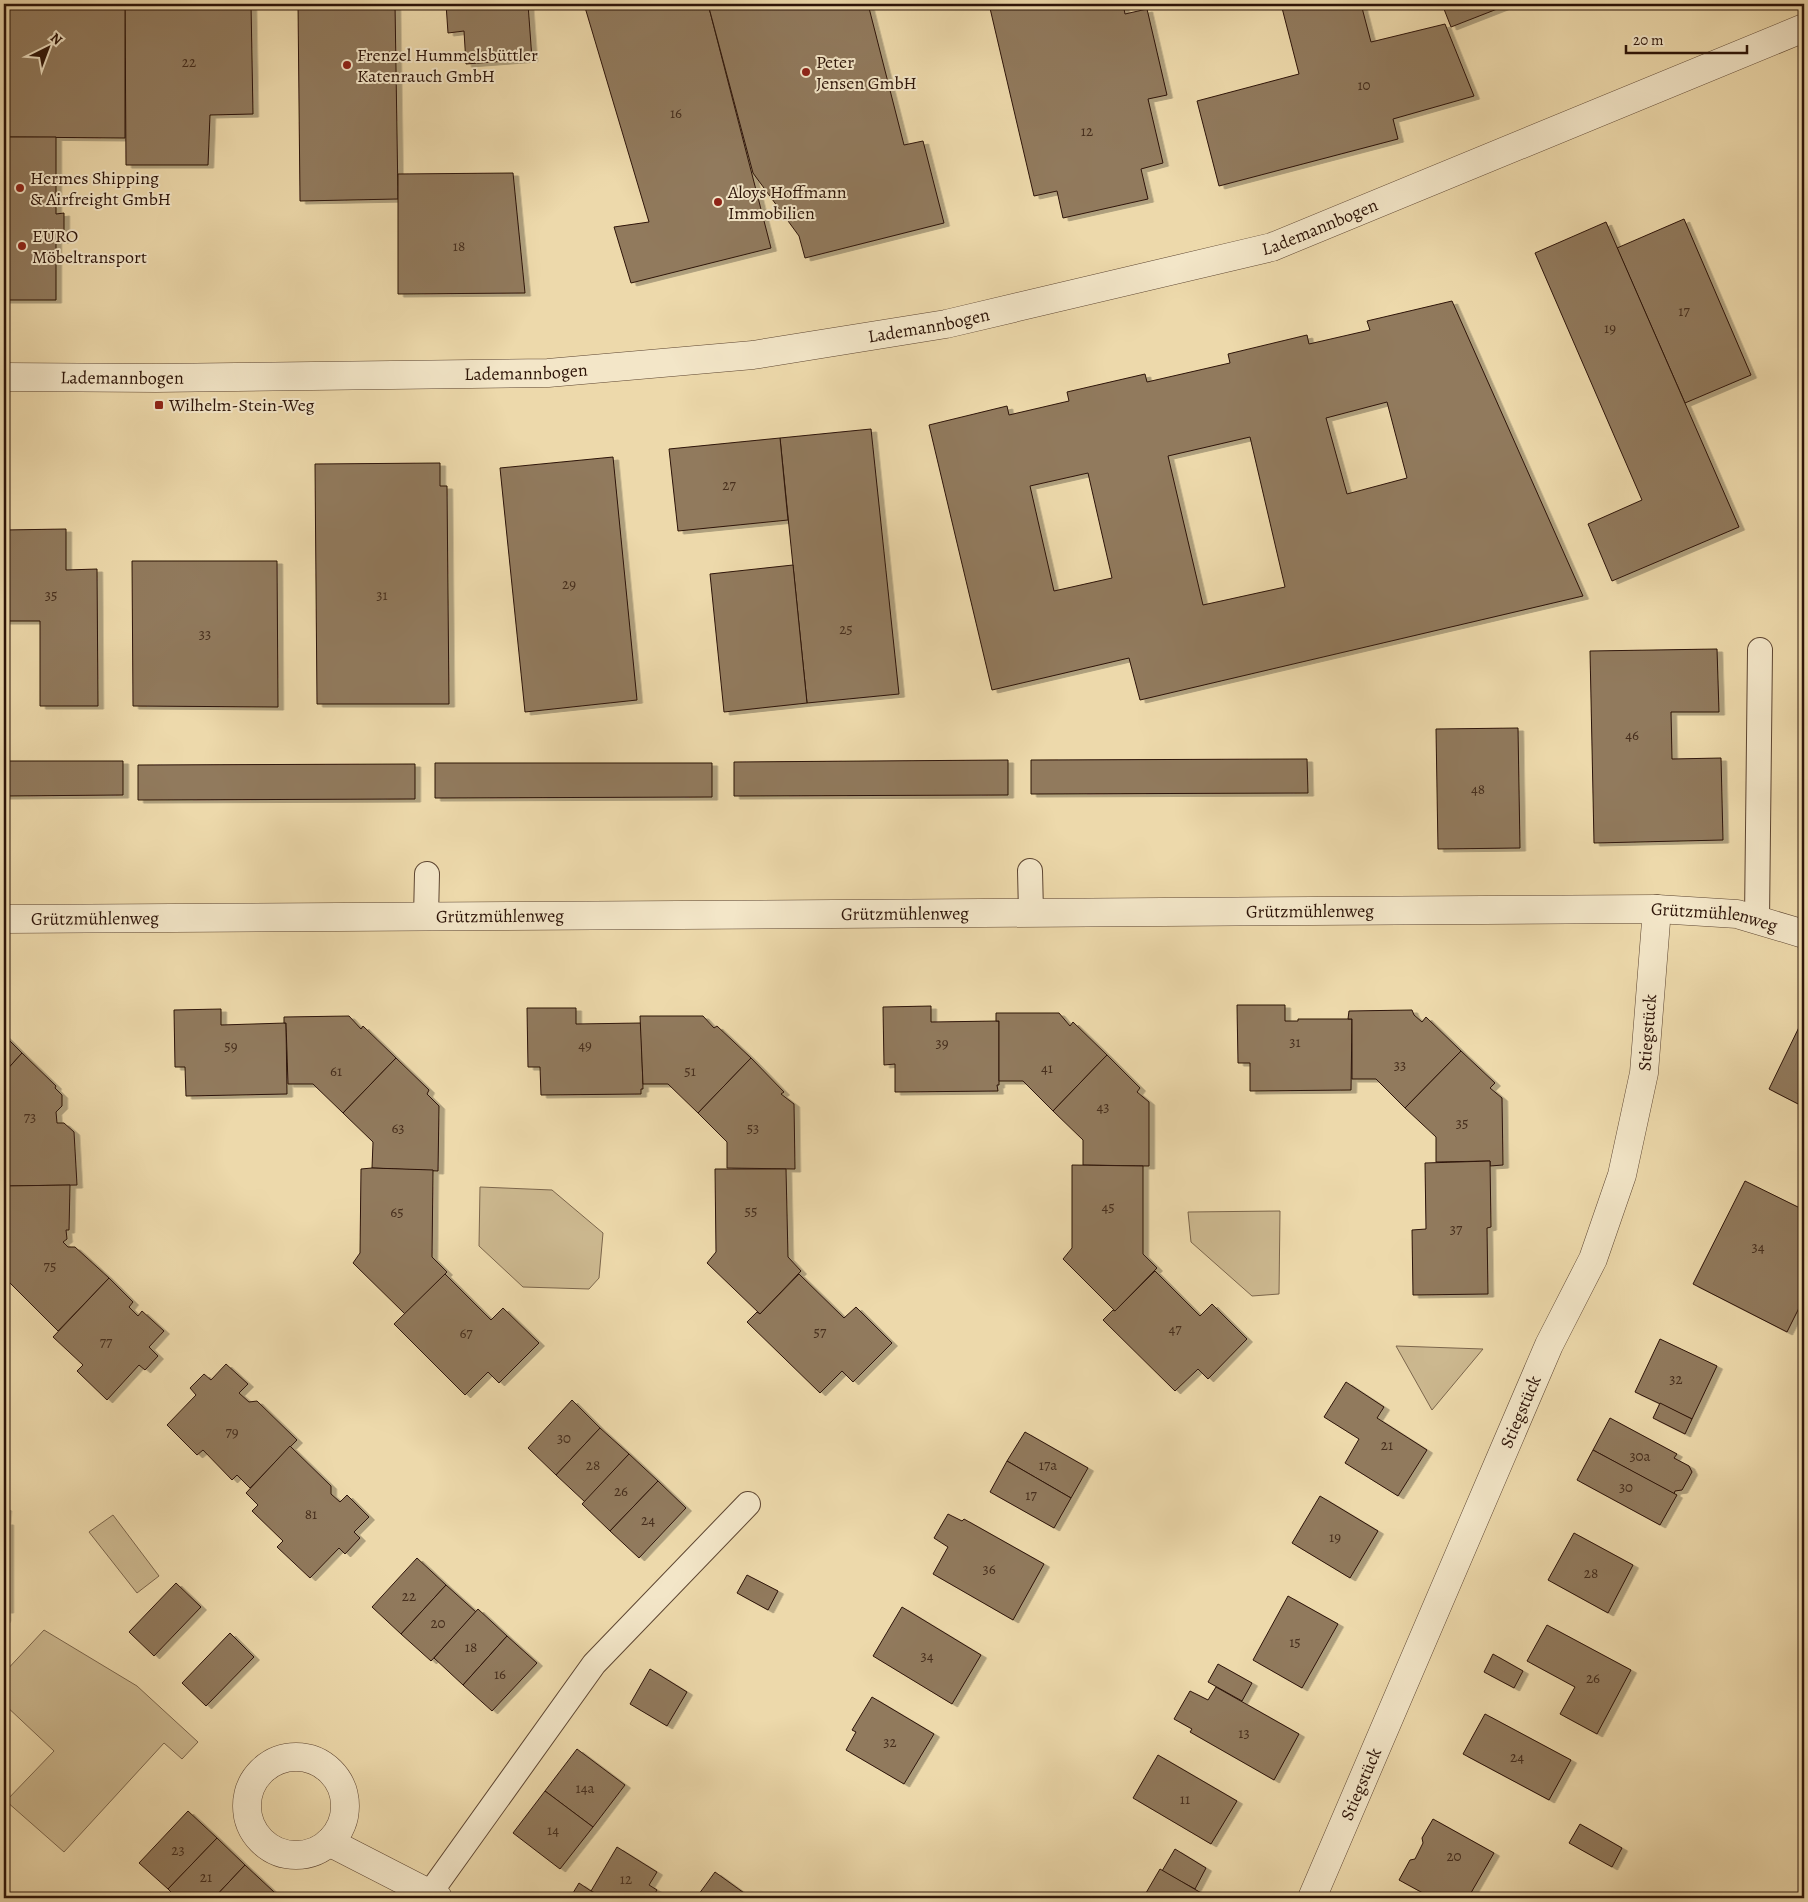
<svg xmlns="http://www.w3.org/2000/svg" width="1808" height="1902" viewBox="0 0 1808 1902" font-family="Alegreya,serif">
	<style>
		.green { fill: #ccb88f; stroke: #7c664c }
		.building { fill: #917a5d; stroke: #2d1408; fill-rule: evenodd; filter: url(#shadow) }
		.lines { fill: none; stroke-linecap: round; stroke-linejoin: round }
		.service-casing { stroke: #5d4531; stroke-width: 26 }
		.minor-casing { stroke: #5d4531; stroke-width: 29 }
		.service { stroke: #f3e6c8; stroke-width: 24 }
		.minor { stroke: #f3e6c8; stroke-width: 28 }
		.poi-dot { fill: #8f2418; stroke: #f3e6c8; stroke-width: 2 }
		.labels { text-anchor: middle; stroke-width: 4; stroke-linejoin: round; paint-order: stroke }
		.number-label { font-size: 15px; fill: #462e1d }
		.poi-label { font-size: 18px; fill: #2d1408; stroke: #f3e6c8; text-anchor: start }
		.street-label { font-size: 18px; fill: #2d1408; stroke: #f3e6c8 }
	</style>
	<defs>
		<filter id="shadow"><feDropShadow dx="5.5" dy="3" stdDeviation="0" flood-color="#0004"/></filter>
	</defs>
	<rect width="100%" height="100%" fill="#edd9ab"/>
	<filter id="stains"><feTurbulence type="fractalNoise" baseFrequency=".004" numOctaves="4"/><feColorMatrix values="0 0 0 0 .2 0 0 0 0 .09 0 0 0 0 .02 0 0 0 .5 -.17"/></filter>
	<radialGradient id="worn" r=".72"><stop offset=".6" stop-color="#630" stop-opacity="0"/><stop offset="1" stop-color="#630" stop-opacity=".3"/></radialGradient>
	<g class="green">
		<path d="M480,1187L552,1190L603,1233L599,1278L589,1289L523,1287L479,1246Z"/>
		<path d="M1280,1211L1279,1294L1252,1296L1191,1242L1188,1212Z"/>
		<path d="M1396,1346L1483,1349L1432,1410Z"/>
		<path d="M113,1515L159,1576L137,1593L89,1532Z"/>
		<path d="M44,1630L137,1686L198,1742L182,1759L164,1743L64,1852L6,1801L54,1751L4,1704V1673Z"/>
	</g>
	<g class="building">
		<path d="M125,4H251L253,114L210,115L208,165H126Z"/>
		<path d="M298,4H395L398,199L300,201Z"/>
		<path d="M446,4H528L532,59L466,64L464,31L448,33Z"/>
		<path d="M584,4H708L771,248L631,283L614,227L649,222Z"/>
		<path d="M708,4H868L904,145L923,141L944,223L805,258L799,236L753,173Z"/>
		<path d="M989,4H1123L1125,14L1147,9L1167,95L1148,99L1163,163L1141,169L1148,199L1063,218L1057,191L1034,196Z"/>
		<path d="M1281,4H1361L1371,42L1445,24L1474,96L1393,119L1398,139L1219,186L1197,101L1299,74Z"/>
		<path d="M1442,4H1510L1451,27Z"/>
		<path d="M4,9H125V138L4,137Z"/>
		<path d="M4,137H56V214L64,213V240H56V300H4Z"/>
		<path d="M513,173L525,293L398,294V174Z"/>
		<path d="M1684,219L1751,375L1685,403L1617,248Z"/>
		<path d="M1606,222L1739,527L1612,581L1588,524L1642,500L1535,253Z"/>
		<path d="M1452,301L1583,596L1140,700L1129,658L992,690L929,425L1007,406L1009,415L1069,401L1067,392L1145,374L1147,382L1230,363L1228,354L1307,335L1309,344L1370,330L1367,321ZM1387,402L1407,478L1347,494L1326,418ZM1250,437L1285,587L1203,605L1168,456ZM1088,473L1112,578L1054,591L1030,486Z"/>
		<path d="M871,429L899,694L807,703L780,438Z"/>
		<path d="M780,438L788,520L678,531L669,449Z"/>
		<path d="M613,457L637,700L525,712L500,468Z"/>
		<path d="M440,463V486H447L449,704H317L315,464Z"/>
		<path d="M66,529V570L97,569L98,706H40V621H4V530Z"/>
		<path d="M132,561H277L278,707L133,706Z"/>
		<path d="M793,565L807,703L724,712L710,574Z"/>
		<path d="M1717,649L1719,712H1671L1672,759L1721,758L1723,840L1594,843L1590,651Z"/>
		<path d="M1518,728L1520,848L1438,849L1436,729Z"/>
		<path d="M1307,759L1308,793L1031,794V760Z"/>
		<path d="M1008,760V795L734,796V762Z"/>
		<path d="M4,761H123V795L4,796Z"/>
		<path d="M435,763H712V797L435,798Z"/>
		<path d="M415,764V799L138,800V765Z"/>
		<path d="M1237,1005H1285V1021H1298V1019H1352L1351,1090L1250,1091V1063H1238Z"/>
		<path d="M931,1006V1022L999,1021V1085H997L998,1091L895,1092V1064L884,1065L883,1007Z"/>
		<path d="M527,1008H576V1024L641,1023L643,1089H641V1094L541,1095L540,1067H528Z"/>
		<path d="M221,1009V1025L286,1023L287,1094L186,1096L185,1067H175L174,1010Z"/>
		<path d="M1412,1010L1414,1015L1422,1022L1426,1017L1461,1051L1405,1108L1376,1079H1352V1019H1348L1349,1011Z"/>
		<path d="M996,1013H1059L1070,1026L1073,1022L1107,1055L1053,1111L1023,1081H999V1021H996Z"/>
		<path d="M349,1016L361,1029L363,1026L396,1058L343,1113L313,1084H288L286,1023H284V1017Z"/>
		<path d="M640,1016H703L714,1028L717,1026L751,1058L698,1113L668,1084H643Z"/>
		<path d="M1803,1019L1804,1020V1107L1769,1089Z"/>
		<path d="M4,1035L22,1053L4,1073Z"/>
		<path d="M1461,1051L1495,1083L1490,1088L1502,1098L1503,1165L1490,1166V1161L1436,1162V1137L1405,1108Z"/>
		<path d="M22,1053L56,1086L55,1088L62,1095V1106L56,1112L57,1123H64L74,1132L77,1185L4,1186V1073Z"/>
		<path d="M1107,1055L1140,1088L1137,1092L1149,1102V1166L1083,1165V1140L1053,1111Z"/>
		<path d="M396,1058L429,1090L427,1094L439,1106L438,1171L372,1168L373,1142L343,1113Z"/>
		<path d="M751,1058L784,1092L781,1094L794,1104L795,1169L727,1168V1142L698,1113Z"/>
		<path d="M1490,1161L1491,1227L1487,1228L1488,1294L1413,1295L1412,1230L1426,1229L1425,1163Z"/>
		<path d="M1072,1165L1143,1166V1254L1157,1268L1115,1311L1063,1259L1072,1248Z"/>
		<path d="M372,1168L433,1170L432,1257L447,1272L405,1314L353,1263L360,1253L361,1169Z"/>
		<path d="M715,1169H786L788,1257L801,1271L760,1314L707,1263L716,1252Z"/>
		<path d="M1745,1181L1804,1210V1298L1787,1332L1693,1284Z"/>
		<path d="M70,1185L69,1230H66L67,1239L63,1242L68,1247H75L109,1278L58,1331L4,1277V1186Z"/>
		<path d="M1155,1271L1200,1316L1212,1304L1247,1339L1208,1379L1198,1369L1175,1391L1103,1320L1113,1310L1115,1311Z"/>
		<path d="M445,1274L491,1320L503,1308L539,1343L499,1383L488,1372L465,1395L394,1324Z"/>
		<path d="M799,1274L844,1318L856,1307L892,1343L853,1382L842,1371L820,1393L747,1322L757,1312L760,1314Z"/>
		<path d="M109,1278L133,1302L129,1307L138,1316L142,1311L164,1331L149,1347L158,1356L145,1370L139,1365L107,1400L77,1371L83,1365L53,1337Z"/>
		<path d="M1660,1339L1717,1366L1692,1419L1635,1392Z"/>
		<path d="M226,1364L248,1384L239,1393L249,1402L257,1401L297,1440L250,1488L237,1475L232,1480L203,1450L197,1455L167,1425L196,1395L190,1388L204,1374L211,1380Z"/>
		<path d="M1346,1382L1384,1407L1377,1418L1427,1450L1398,1496L1345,1463L1359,1439L1324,1417Z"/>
		<path d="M572,1400L600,1428L556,1475L528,1448Z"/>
		<path d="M1660,1403L1692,1419L1685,1434L1653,1418Z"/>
		<path d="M1610,1418L1677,1454L1674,1458L1689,1466L1692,1472L1682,1490L1675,1491L1674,1494L1593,1450Z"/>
		<path d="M600,1428L629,1454L585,1502L556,1475Z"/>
		<path d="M1025,1432L1088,1468L1071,1498L1007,1461Z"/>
		<path d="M290,1446L331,1486V1494L340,1502L347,1495L369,1517L354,1532L360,1538L345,1554L339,1548L310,1578L277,1547L283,1541L252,1511L258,1505L246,1493Z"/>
		<path d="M1593,1450L1677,1495L1660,1525L1577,1480Z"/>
		<path d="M629,1454L658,1481L610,1531L582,1504Z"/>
		<path d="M1007,1461L1071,1498L1054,1528L990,1492Z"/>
		<path d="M658,1481L686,1508L639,1558L610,1531Z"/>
		<path d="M1320,1496L1378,1531L1350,1578L1292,1543Z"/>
		<path d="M4,1507L6,1508L5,1522H8V1565L4,1564Z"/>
		<path d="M948,1514L962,1521L964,1519L1044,1564L1013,1620L933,1574L948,1547L934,1538Z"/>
		<path d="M1574,1533L1633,1565L1608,1613L1548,1580Z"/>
		<path d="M417,1558L446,1585L401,1634L372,1607Z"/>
		<path d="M4,1564L8,1565V1610H5V1618L4,1620Z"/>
		<path d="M747,1575L778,1591L768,1610L737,1593Z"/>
		<path d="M176,1583L201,1607L154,1656L129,1632Z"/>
		<path d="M446,1585L476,1612L431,1661L401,1634Z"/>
		<path d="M1288,1596L1338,1624L1302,1688L1253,1660Z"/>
		<path d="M902,1607L981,1655L952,1704L873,1656Z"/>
		<path d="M478,1609L507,1636L463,1685L434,1658Z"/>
		<path d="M1547,1625L1631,1670L1597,1734L1560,1714L1575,1687L1527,1661Z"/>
		<path d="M230,1633L254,1657L206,1706L182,1683Z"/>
		<path d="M507,1636L537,1663L492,1711L463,1685Z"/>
		<path d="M1493,1654L1523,1671L1514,1688L1484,1672Z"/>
		<path d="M1218,1664L1252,1683L1242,1701L1208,1682Z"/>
		<path d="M650,1669L687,1692L667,1726L630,1704Z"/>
		<path d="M1216,1687L1299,1734L1274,1780L1190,1732L1192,1729L1174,1719L1190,1691L1208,1700Z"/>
		<path d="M872,1697L934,1734L904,1784L846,1750L856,1732L852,1730Z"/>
		<path d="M1485,1714L1571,1760L1549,1800L1463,1754Z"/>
		<path d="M577,1749L625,1785L593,1827L545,1791Z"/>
		<path d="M1158,1755L1237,1801L1211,1844L1133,1798Z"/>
		<path d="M545,1791L593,1827L560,1869L513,1833Z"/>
		<path d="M188,1811L217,1838L168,1889L139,1863Z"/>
		<path d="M1433,1819L1494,1853L1468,1898H1432L1399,1880L1410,1860L1415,1859L1423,1843L1422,1838Z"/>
		<path d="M1580,1824L1622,1848L1612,1867L1569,1843Z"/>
		<path d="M217,1838L245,1865L214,1898H177L168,1889Z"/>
		<path d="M617,1847L657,1872L649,1885L657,1890L652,1898H604L591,1891Z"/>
		<path d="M1175,1849L1206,1868L1195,1889L1162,1871Z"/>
		<path d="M245,1865L274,1892L268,1898H214Z"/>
		<path d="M1160,1869L1203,1894L1201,1898H1143Z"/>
		<path d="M715,1872L751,1898H696Z"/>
		<path d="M579,1883L591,1891L604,1898H570Z"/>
		<path d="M274,1892L281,1898H268Z"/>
	</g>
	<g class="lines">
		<defs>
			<g id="service">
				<path d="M1030,871L1031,912"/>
				<path d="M426,917L427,874"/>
				<path d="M1757,920L1760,650"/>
				<path d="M430,1893L594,1664L748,1504"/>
			</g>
			<g id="minor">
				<path id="s1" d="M4,377L156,378L548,373L753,355L946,324L1272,247L1804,28"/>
				<path id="s2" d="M4,919L1657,909L1737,914L1804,934"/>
				<circle cx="296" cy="1806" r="49"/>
				<path d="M329,1842L438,1898"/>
				<path id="s3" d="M1312,1898L1549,1345L1593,1259L1622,1175L1644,1073L1657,909"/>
			</g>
		</defs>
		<use href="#service" class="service-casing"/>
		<use href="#minor" class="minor-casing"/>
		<use href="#service" class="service"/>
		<use href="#minor" class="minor"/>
	</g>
	<g class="poi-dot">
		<circle cx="347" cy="65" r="5"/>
		<circle cx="806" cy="72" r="5"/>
		<circle cx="20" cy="188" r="5"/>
		<circle cx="718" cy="202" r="5"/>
		<circle cx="22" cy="246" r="5"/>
		<rect x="154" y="400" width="10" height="10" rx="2.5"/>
	</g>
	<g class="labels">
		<g class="number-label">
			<text x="189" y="67">22</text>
			<text x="1364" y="90">10</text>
			<text x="676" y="118">16</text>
			<text x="1087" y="136">12</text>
			<text x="459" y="251">18</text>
			<text x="1684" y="316">17</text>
			<text x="1610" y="333">19</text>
			<text x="729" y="490">27</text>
			<text x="569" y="589">29</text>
			<text x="51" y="600">35</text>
			<text x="382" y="600">31</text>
			<text x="846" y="634">25</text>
			<text x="205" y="639">33</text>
			<text x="1632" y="740">46</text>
			<text x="1478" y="794">48</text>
			<text x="1295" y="1047">31</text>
			<text x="942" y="1048">39</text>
			<text x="585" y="1050">49</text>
			<text x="231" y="1051">59</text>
			<text x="1400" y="1070">33</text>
			<text x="1047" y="1073">41</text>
			<text x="336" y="1076">61</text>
			<text x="690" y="1076">51</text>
			<text x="1103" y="1112">43</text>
			<text x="30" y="1122">73</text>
			<text x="1462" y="1128">35</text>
			<text x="398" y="1133">63</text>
			<text x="753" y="1133">53</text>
			<text x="1108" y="1212">45</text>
			<text x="751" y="1216">55</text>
			<text x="397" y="1217">65</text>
			<text x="1456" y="1234">37</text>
			<text x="1758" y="1252">34</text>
			<text x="50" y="1271">75</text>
			<text x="1175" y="1334">47</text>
			<text x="820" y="1337">57</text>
			<text x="466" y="1338">67</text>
			<text x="106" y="1347">77</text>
			<text x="1676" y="1384">32</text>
			<text x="232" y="1437">79</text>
			<text x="564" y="1443">30</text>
			<text x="1387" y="1450">21</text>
			<text x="1640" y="1461">30a</text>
			<text x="593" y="1470">28</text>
			<text x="1048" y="1470">17a</text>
			<text x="1626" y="1492">30</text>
			<text x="621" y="1496">26</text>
			<text x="1031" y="1500">17</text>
			<text x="311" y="1519">81</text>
			<text x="648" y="1525">24</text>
			<text x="1335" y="1542">19</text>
			<text x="989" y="1574">36</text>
			<text x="1591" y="1578">28</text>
			<text x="409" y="1601">22</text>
			<text x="438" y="1628">20</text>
			<text x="1295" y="1647">15</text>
			<text x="471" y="1652">18</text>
			<text x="927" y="1661">34</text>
			<text x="500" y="1679">16</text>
			<text x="1593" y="1683">26</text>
			<text x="1244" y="1738">13</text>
			<text x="890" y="1747">32</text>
			<text x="1517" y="1762">24</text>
			<text x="585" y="1793">14a</text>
			<text x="1185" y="1804">11</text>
			<text x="553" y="1835">14</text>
			<text x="178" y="1855">23</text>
			<text x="1454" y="1861">20</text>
			<text x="206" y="1882">21</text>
			<text x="626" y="1884">12</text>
		</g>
		<g class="poi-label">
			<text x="357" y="61">Frenzel Hummelsbüttler<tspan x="357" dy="21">Katenrauch GmbH</tspan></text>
			<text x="816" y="68">Peter<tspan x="816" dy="21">Jensen GmbH</tspan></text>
			<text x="30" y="184">Hermes Shipping<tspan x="30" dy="21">&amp; Airfreight GmbH</tspan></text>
			<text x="728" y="198">Aloys Hoffmann<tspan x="728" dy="21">Immobilien</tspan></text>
			<text x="32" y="242">EURO<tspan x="32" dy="21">Möbeltransport</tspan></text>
			<text x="169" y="411">Wilhelm-Stein-Weg</text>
		</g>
		<g class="street-label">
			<text dy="6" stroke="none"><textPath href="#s1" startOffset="1332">Lademannbogen</textPath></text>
			<text dy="6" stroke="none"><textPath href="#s1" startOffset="928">Lademannbogen</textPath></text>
			<text dy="6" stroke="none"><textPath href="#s1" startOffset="522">Lademannbogen</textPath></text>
			<text dy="6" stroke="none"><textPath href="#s1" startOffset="118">Lademannbogen</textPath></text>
			<text dy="6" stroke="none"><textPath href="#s2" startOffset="1306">Grützmühlenweg</textPath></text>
			<text dy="6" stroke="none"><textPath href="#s2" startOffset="901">Grützmühlenweg</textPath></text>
			<text dy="6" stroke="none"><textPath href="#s2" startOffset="496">Grützmühlenweg</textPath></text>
			<text dy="6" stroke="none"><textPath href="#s2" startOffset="91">Grützmühlenweg</textPath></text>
			<text dy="6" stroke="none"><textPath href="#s2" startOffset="1711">Grützmühlenweg</textPath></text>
			<text dy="6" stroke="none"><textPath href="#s3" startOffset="932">Stiegstück</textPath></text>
			<text dy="6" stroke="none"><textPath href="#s3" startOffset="529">Stiegstück</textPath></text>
			<text dy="6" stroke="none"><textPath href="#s3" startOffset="124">Stiegstück</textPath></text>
		</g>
	</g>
	<rect width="1808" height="1902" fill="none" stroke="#edd9ab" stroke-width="20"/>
	<rect x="5" y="5" width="1798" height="1892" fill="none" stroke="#2d1408" stroke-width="2.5"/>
	<rect x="10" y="10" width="1788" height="1882" fill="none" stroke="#2d1408"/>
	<g transform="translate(48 48) rotate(42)" stroke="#f3e6c8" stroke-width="4" paint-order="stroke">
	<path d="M0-4L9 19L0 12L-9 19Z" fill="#2d1408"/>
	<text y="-8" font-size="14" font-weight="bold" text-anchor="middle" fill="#2d1408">N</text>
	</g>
	<path d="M1626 45v8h121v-8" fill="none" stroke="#2d1408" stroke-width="2.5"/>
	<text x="1633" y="45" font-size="15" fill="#2d1408" stroke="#f3e6c8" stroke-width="4" paint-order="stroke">20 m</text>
	<rect width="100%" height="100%" filter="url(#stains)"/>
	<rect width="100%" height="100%" fill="url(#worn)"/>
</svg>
